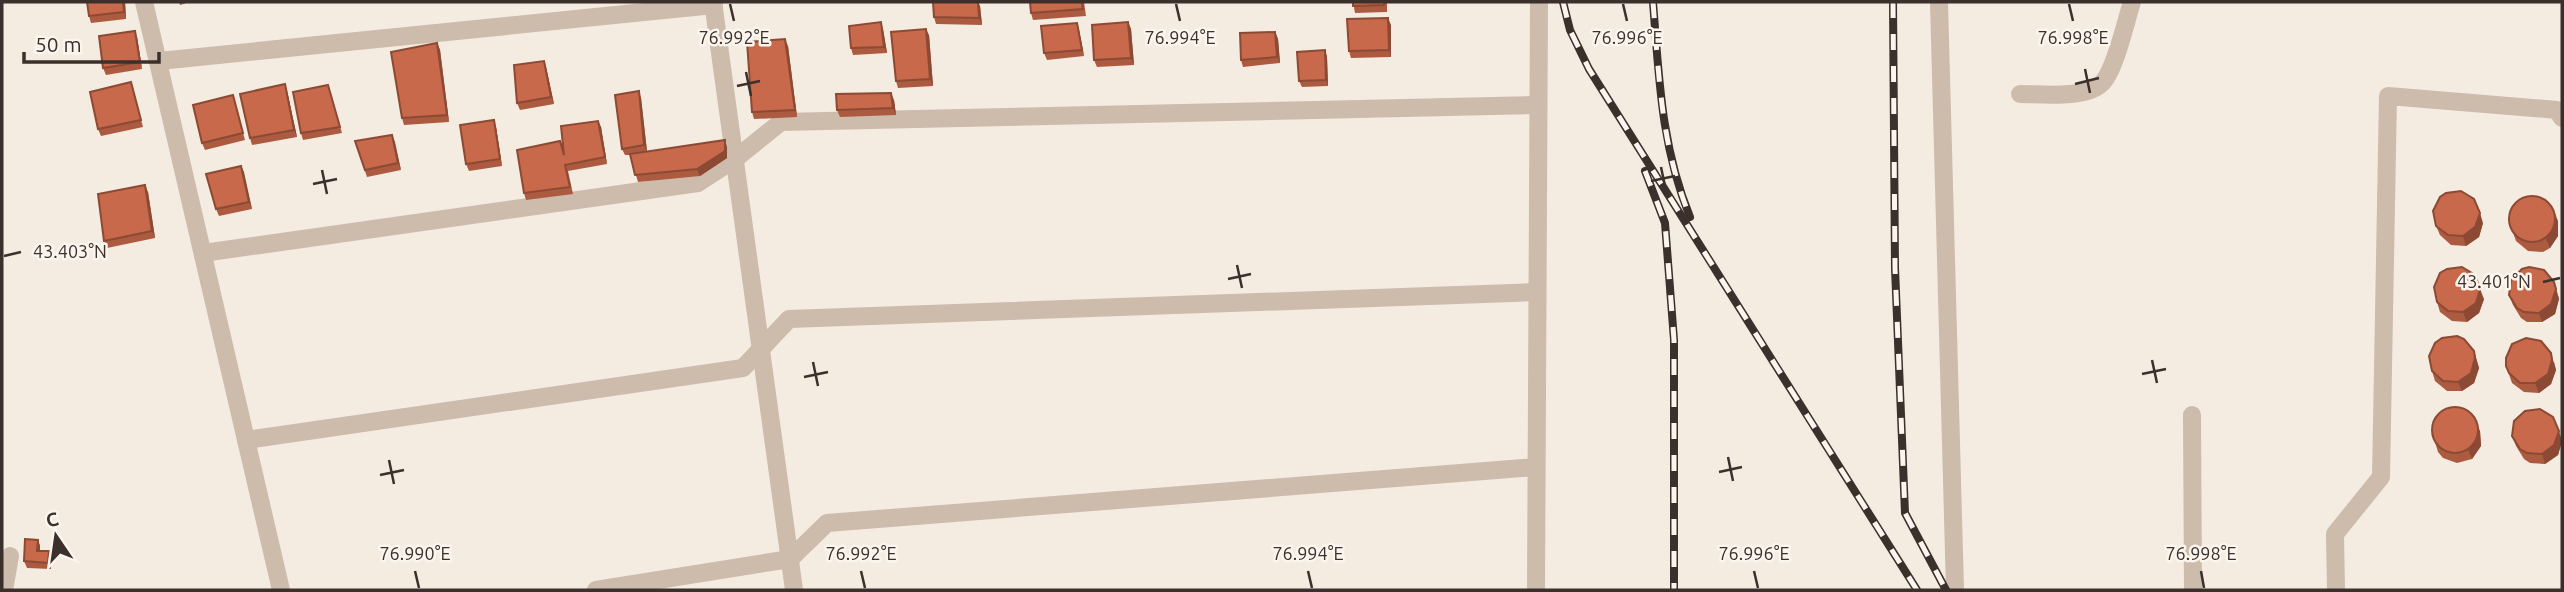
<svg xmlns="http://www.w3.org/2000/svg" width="2564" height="592" viewBox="0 0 2564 592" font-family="Ubuntu,sans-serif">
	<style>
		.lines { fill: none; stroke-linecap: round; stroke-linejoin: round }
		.minor { stroke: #cdbbac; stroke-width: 18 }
		.rail-casing { stroke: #3b302b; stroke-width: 8 }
		.rail { stroke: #fbf5ee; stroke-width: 5; stroke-dasharray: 16; stroke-linecap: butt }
		.wall { fill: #ac5a40 }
		.shaded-wall { fill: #8c4a34 }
		.building { fill: #c8694b; stroke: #8c4a34; stroke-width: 2 }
		.ticks { fill: none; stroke: #3b302b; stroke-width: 2.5 }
		.ticks-label { font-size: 18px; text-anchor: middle; fill: #3b302b; stroke: #fbf5ee; stroke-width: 5; stroke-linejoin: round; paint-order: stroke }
	</style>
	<rect width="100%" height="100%" fill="#f4ebe1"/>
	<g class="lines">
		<g class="minor">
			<path d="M144,2L281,590"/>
			<path d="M713,2L794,590"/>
			<path d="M1939,2L1955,590"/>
			<path d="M159,61L714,5"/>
			<path d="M2020,94C2041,94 2085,99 2101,84C2115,72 2126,20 2132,2"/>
			<path d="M203,253L698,183L735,159L781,122L1538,105"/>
			<path d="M2192,415L2193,590"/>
			<path d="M246,440L743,368L789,319L1537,292"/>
			<path d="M4,590L10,556"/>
			<path d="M596,590L790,559L827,523L1536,467"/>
			<path d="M1536,590L1539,2"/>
			<path d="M2336,590L2335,534L2381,477L2388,96L2557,110L2562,118"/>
		</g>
		<defs>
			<g id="rail">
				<path d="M1563,2L1570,30L1589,69L1917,590"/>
				<path d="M1653,2C1659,77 1661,146 1690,217"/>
				<path d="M1893,2L1895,268L1905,513L1946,590"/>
				<path d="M1645,171L1665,223L1674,340V590"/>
			</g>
		</defs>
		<use href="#rail" class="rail-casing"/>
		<use href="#rail" class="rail"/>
	</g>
	<g class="wall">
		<path d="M87,2H125L126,19L91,23L89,16Z"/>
		<path d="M179,2H190L180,5Z"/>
		<path d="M1030,2H1084L1086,16L1033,20L1031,13Z"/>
		<path d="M1353,2H1387V12L1355,13Z"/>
		<path d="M980,6L982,25L936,24L934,17Z"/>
		<path d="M1128,22L1131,29L1134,65L1097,67L1094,60Z"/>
		<path d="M1391,25V57L1351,58L1349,51Z"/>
		<path d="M883,29L887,53L853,55L851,48Z"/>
		<path d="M1079,30L1084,56L1047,60L1044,53Z"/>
		<path d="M1275,32L1278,39L1280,63L1243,67L1241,60Z"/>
		<path d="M929,35L933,86L898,88L896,81Z"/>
		<path d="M137,37L142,69L106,75L103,68Z"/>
		<path d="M437,43L440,50L449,122L404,125L402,118Z"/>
		<path d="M788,46L797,117L754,119L752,112Z"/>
		<path d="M1325,50L1327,57L1328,86L1302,87L1299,81Z"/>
		<path d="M544,61L546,67L554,104L520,110L517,103Z"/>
		<path d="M285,84L287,91L297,137L252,145L250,138Z"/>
		<path d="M328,85L342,133L303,140L301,133Z"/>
		<path d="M133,89L143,127L101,136L98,129Z"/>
		<path d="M233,95L245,140L205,150L202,143Z"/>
		<path d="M641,98L647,151L727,147V158L700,176L638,182L630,155H625L622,149Z"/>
		<path d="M894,100L896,115L840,117L837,110Z"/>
		<path d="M598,121L601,127L607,164L568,171L573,194L526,200L524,193Z"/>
		<path d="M496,127L502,166L469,171L466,164Z"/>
		<path d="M392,135L401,170L367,177L355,141Z"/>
		<path d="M241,166L252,209L219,216L216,209Z"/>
		<path d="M148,192L155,238L107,248L104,241Z"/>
		<path d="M2558,221V236L2550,248L2543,252L2528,251L2516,241L2510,224Z"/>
		<path d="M2483,223L2479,237L2466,246L2451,245L2440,235L2436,226Z"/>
		<path d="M2554,282L2559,299L2555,314L2542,322H2527L2521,318L2513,305L2509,295Z"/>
		<path d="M2484,299L2479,313L2467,322L2452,321L2440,312L2437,302Z"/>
		<path d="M2474,351L2479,368L2474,383L2462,391H2447L2435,381L2432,371Z"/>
		<path d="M2554,362L2556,370L2551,384L2539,393L2524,392L2512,383L2506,366Z"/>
		<path d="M2480,431L2481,446L2472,459L2457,463L2443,458L2438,452L2435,442Z"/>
		<path d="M2512,436L2562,441L2558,455L2545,464L2530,463L2524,459L2516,446Z"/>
		<path d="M38,540L40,546V551H49L51,558V569L27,568L24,561Z"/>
	</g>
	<g class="shaded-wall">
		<path d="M123,2H125L126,19L124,12Z"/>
		<path d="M978,2L980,6L982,25L979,18Z"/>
		<path d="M1388,18L1391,25V57L1389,50Z"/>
		<path d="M881,22L883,29L887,53L884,47Z"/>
		<path d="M1128,22L1131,29L1134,65L1131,58Z"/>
		<path d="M1077,23L1079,30L1084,56L1082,50Z"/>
		<path d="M926,29L929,35L933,86L930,79Z"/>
		<path d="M135,31L137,37L142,69L140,62Z"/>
		<path d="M1275,32L1278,39L1280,63L1277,57Z"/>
		<path d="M785,39L788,46L797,117L795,110Z"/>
		<path d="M437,43L440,50L449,122L447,115Z"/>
		<path d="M1325,50L1327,57L1328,86L1326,80Z"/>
		<path d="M544,61L546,67L554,104L551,97Z"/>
		<path d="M285,84L287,91L297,137L294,130Z"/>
		<path d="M639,91L641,98L647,152L644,145Z"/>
		<path d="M891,93L894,100L896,115L893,108Z"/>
		<path d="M494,120L496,127L502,166L500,159Z"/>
		<path d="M598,121L601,127L607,164L605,157Z"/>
		<path d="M392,135L395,142L401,170L398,163Z"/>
		<path d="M725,140L727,147V158L700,176L697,169Z"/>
		<path d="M241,166L244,172L252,209L249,202Z"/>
		<path d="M145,185L148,192L155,238L152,231Z"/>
		<path d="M2554,211L2558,221V236L2550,248L2546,239Z"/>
		<path d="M2480,213L2483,223L2479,237L2466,246L2463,236Z"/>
		<path d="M2554,282L2559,299L2555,314L2542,322L2539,313Z"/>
		<path d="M2480,289L2484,299L2479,313L2467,322L2463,312Z"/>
		<path d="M2474,351L2479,368L2474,383L2462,391L2458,382Z"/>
		<path d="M2551,353L2556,370L2551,384L2539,393L2535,383Z"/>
		<path d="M2476,421L2480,431L2481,446L2472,459L2468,449Z"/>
		<path d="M2559,431L2562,441L2558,455L2545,464L2542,454Z"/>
		<path d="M38,540L40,546V557L37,551Z"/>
		<path d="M49,551L51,558V569L48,563Z"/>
	</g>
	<g class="building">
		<path d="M87,2H123L124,12L89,16Z"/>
		<path d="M933,2H978L979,18L934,17Z"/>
		<path d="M1030,2H1082L1083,9L1031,13Z"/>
		<path d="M1353,2H1384V5L1353,6Z"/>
		<path d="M1388,18L1389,50L1349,51L1347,19Z"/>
		<path d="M881,22L884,47L851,48L849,26Z"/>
		<path d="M1128,22L1131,58L1094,60L1092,25Z"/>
		<path d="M1077,23L1082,50L1044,53L1041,26Z"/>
		<path d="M926,29L930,79L896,81L891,32Z"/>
		<path d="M135,31L140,62L103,68L99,36Z"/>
		<path d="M1275,32L1277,57L1241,60L1240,33Z"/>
		<path d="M785,39L795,110L752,112L747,42Z"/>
		<path d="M437,43L447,115L402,118L391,52Z"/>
		<path d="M1325,50L1326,80L1299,81L1297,52Z"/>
		<path d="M544,61L551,97L517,103L514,65Z"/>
		<path d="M131,82L141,120L98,129L90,92Z"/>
		<path d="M285,84L294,130L250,138L240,94Z"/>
		<path d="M328,85L340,127L301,133L293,92Z"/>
		<path d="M639,91L644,145L622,149L615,95Z"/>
		<path d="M891,93L893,108L837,110L836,94Z"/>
		<path d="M233,95L243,133L202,143L193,105Z"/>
		<path d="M494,120L500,159L466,164L460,125Z"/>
		<path d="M598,121L605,157L565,165L570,187L524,193L517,150L560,141L564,155L561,126Z"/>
		<path d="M392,135L398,163L365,170L355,141Z"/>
		<path d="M725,140V151L697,169L635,175L630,154Z"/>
		<path d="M241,166L249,202L216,209L206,174Z"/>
		<path d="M145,185L152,231L104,241L98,194Z"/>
		<path d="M2461,191L2474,199L2480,213L2475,227L2463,236L2448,235L2436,226L2433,211L2440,197L2446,193Z"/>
		<circle cx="2532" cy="219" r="23"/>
		<path d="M2462,267L2475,275L2480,289L2476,303L2463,312L2448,311L2437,302L2434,287L2440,273L2447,269Z"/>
		<path d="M2529,267L2544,270L2554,282L2556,289L2551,304L2539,313L2524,312L2517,308L2509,295L2511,280L2522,269Z"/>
		<path d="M2457,336L2464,339L2474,351L2475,358L2471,373L2458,382L2443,381L2432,371L2429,356L2435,343L2442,338Z"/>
		<path d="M2526,338L2541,341L2551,353L2552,360L2548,374L2535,383H2520L2509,373L2506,366V358L2512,344Z"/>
		<circle cx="2455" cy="430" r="23"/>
		<path d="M2540,409L2553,417L2559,431L2554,445L2542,454L2527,453L2520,449L2512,436L2514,421L2525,411Z"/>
		<path d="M25,539L38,540L37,551H49L48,563L24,561Z"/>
	</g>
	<path class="ticks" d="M730,4L734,21M1176,4L1180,21M1623,4L1627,21M2069,4L2073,21M2085,69L2090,93M746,72L751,96M2075,84L2099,78M737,86L760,81M1661,167L1666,191M322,170L327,194M1651,181L1675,176M313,184L337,179M4,256L21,252M1237,265L1242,288M1228,279L1251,274M2543,282L2560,278M2152,360L2157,383M813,362L818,386M2142,374L2166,369M804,377L828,372M1728,457L1733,481M389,460L394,484M1719,472L1742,467M380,475L404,470M415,571L419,588M861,571L865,588M1308,571L1312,588M1754,571L1758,588M2201,571L2204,588"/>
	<g class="ticks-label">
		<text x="734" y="44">76.992°E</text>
		<text x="1180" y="44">76.994°E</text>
		<text x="1627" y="44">76.996°E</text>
		<text x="2073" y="44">76.998°E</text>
		<text x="70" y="258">43.403°N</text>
		<text x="2494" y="288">43.401°N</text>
		<text x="415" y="560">76.990°E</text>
		<text x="861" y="560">76.992°E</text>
		<text x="1308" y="560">76.994°E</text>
		<text x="1754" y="560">76.996°E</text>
		<text x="2201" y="560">76.998°E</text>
	</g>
	<rect width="2564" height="592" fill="none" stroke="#3b302b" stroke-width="7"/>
	<g transform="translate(56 536) rotate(347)" stroke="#fbf5ee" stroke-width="5" paint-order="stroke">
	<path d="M0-5L12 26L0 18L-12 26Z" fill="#3b302b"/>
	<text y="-10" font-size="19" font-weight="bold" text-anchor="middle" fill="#3b302b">С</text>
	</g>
	<path d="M24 52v10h135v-10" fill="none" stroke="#3b302b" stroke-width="3.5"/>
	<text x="35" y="52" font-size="21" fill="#3b302b" stroke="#fbf5ee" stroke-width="5" paint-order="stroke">50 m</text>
</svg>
